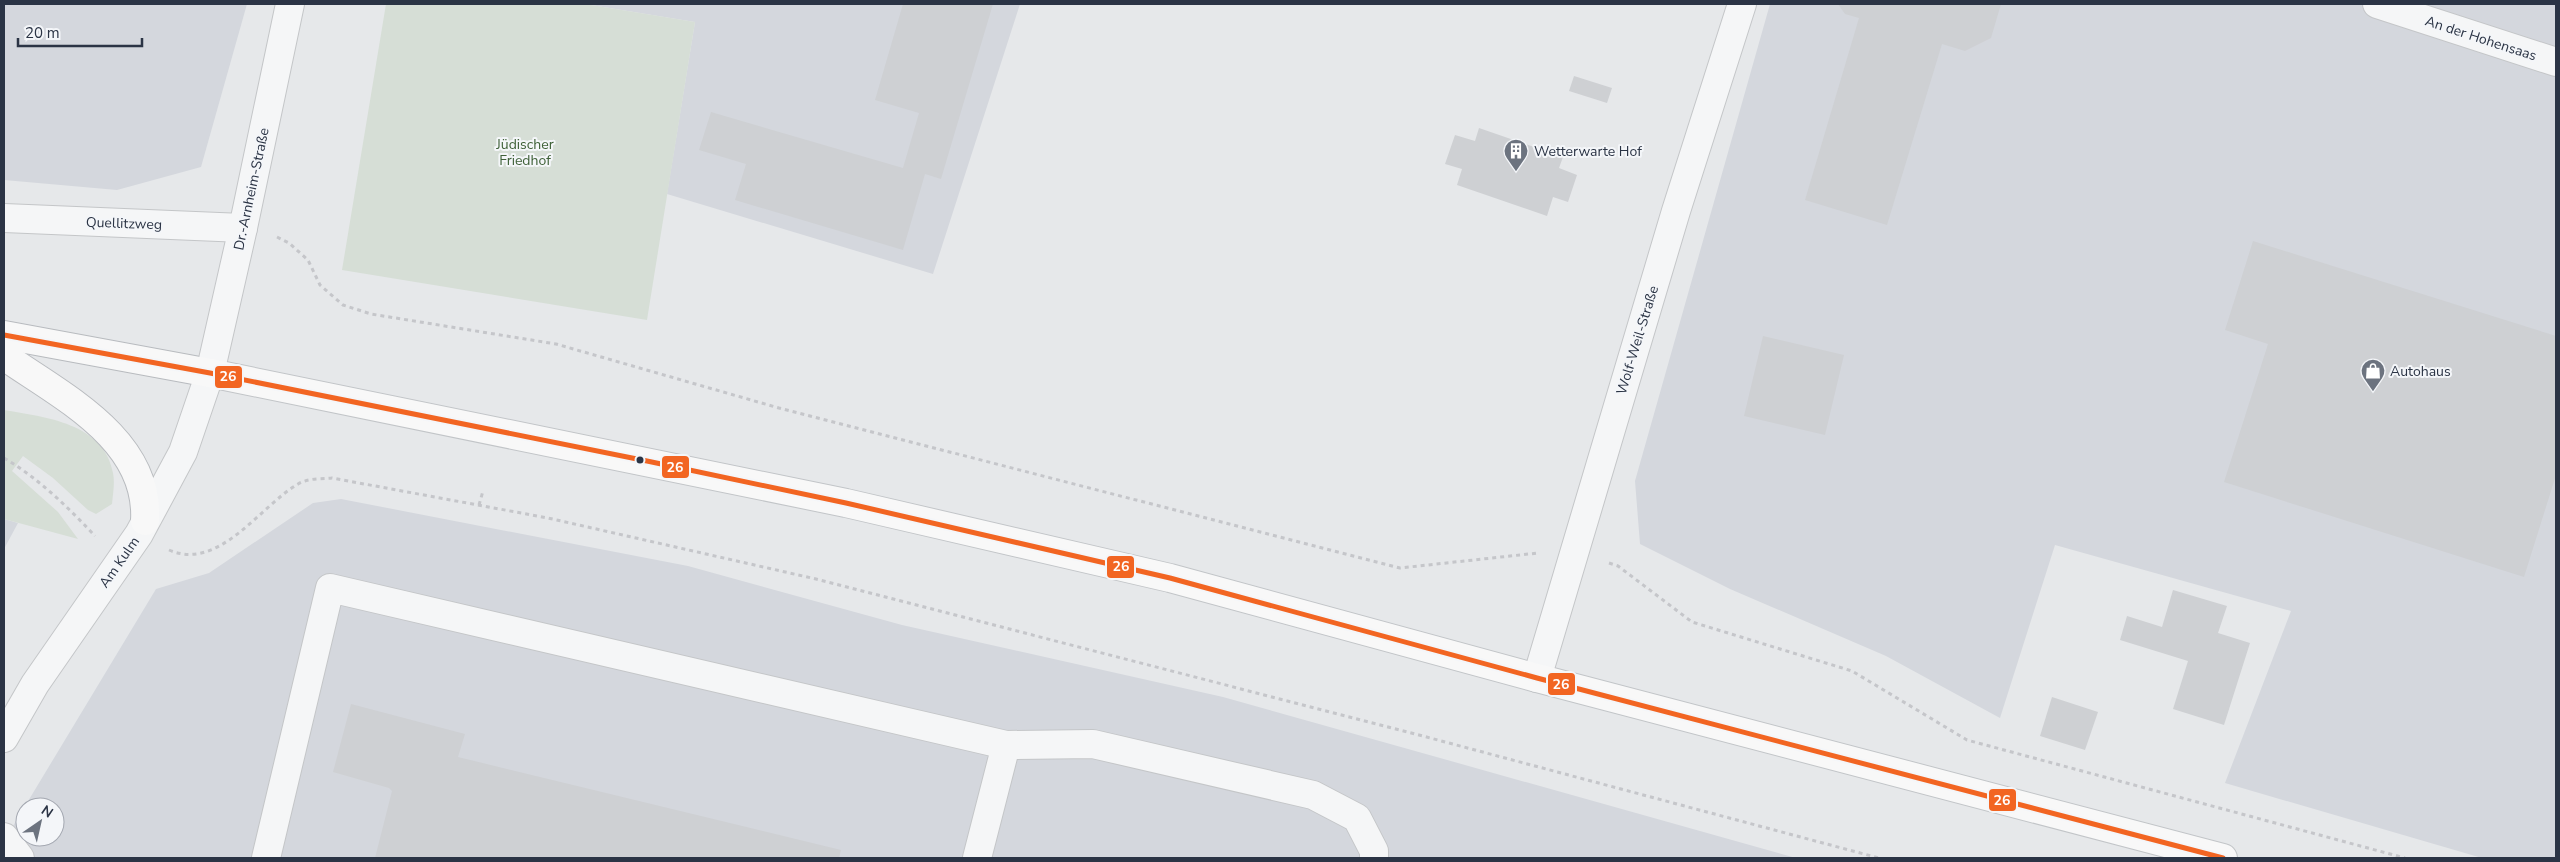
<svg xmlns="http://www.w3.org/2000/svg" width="2560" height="862" viewBox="0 0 2560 862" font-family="'Nunito Sans',sans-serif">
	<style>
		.built { fill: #d4d7dd; fill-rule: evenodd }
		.green { fill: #d6ded6 }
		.building { fill: #ced0d3 }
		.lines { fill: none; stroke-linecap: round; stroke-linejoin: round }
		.minor-casing { stroke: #c4c6c8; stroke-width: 30 }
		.major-casing { stroke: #c2c5c8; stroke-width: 30 }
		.highway-casing { stroke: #b8bbbf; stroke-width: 30 }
		.path { stroke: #c5c6ca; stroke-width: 3; stroke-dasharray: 4 4; stroke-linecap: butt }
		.minor { stroke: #f5f6f7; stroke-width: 28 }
		.major { stroke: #f8f8f8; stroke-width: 28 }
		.highway { stroke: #f8f8f8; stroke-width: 28 }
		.bus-1-casing { stroke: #f4f6f9; stroke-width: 9 }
		.bus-1 { stroke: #f26522; stroke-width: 5 }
		.bus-dot { fill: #2b3445; stroke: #f4f6f9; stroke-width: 2 }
		.labels { text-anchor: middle; stroke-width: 4; stroke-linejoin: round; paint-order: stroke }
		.street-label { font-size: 14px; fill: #2b3445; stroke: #f4f6f9 }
		.park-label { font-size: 14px; fill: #3f6138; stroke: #f4f6f9 }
		.poi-label { font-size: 14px; fill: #2b3445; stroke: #f4f6f9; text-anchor: start }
		.line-badge { stroke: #f4f6f9; stroke-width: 2 }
		.badge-label { font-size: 14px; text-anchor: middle; font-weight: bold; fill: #fff }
	</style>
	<rect width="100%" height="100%" fill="#e6e8ea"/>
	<g class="built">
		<path d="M4,4H247L201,167L117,190L4,180Z"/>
		<path d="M585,4H1020L933,274L667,194L695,22Z"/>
		<path d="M1770,4H2556V858H2482L2225,783L2291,611L2055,545L2000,718L1886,656L1730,589L1640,544L1635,481Z"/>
		<path d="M341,499L688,566L902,625L1223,697L1796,858H4V841L156,589L209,573L313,503ZM25,807H55V837H25Z"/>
		<path d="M4,519L18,523L4,549Z"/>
	</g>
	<g class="green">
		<path d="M386,4H585L695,22L647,320L342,270Z"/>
		<path d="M4,410C45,417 104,423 113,473C115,482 113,494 112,504L96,514L88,510L53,478L23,456L12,471L58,512L78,539L4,519Z"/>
	</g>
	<g class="building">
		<path d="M903,4H993L941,179L925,174L903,250L735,200L746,164L699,150L711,112L903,168L919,113L875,100Z"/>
		<path d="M1838,4H2001L1991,38L1965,51L1942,44L1887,225L1805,200L1859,18L1845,14Z"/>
		<path d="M1574,76L1612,88L1607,103L1569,91Z"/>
		<path d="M1479,128L1563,157L1559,168L1577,175L1568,202L1553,197L1547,216L1457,185L1462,169L1445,164L1455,135L1475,141Z"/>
		<path d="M2253,241L2556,336V475L2524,577L2224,482L2268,344L2225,330Z"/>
		<path d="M1763,336L1844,355L1825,435L1744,416Z"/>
		<path d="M2173,590L2227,606L2218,633L2250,643L2224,725L2173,709L2188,661L2120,640L2127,616L2162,627Z"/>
		<path d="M2052,697L2098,712L2085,750L2040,736Z"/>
		<path d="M351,704L465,734L458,757L841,850L839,858H375L392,791L389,788L333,772Z"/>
	</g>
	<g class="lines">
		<defs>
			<g id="minor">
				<path d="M2377,4L2556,62"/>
				<path d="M4,218L243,228"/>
				<path d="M1537,678L1676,211L1742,4"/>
				<path d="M4,738L35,684L139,534L183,452L210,373L243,228L290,4"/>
				<path d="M1006,745L1093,744L1313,795L1357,818L1374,851V858"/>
				<path d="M4,837L20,858"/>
				<path d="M266,858L330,588L1006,745L977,858"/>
			</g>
			<path id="major" d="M210,373L846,503L1170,578L1537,678L2223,858"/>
			<g id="highway">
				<path d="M4,335L210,373"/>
				<path d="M4,356C61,396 150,439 145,521"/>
			</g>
		</defs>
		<use href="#minor" class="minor-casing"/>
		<use href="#major" class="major-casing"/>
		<use href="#highway" class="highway-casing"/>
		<g class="path">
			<path d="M277,237L289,243L308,260L320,285L343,305L371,314L556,344L779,408L1400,568L1538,553"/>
			<path d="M4,458C38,478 68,507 95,536"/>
			<path d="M479,505L483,491"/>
			<path d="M169,550C219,572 260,506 298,484C308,478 321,479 332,478L548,518L816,579L1419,735L1879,858"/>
			<path d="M1609,563L1618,566L1692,622L1852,671L1967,740L2405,858"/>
		</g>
		<use href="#minor" class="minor"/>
		<use href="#major" class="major"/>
		<use href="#highway" class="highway"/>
		<defs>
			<path id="bus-1" d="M4,335L210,373L647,461L846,503L1170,578L1537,678L2223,858"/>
		</defs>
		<use href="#bus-1" class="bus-1-casing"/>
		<use href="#bus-1" class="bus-1"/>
	</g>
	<defs>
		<symbol id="building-pin" viewBox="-11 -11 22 30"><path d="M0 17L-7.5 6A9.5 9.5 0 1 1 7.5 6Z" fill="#6c737f" stroke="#f4f6f9"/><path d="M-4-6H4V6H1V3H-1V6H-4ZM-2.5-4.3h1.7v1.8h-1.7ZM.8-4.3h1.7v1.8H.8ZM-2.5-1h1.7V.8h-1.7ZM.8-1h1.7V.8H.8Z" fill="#fff"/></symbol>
		<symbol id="shop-pin" viewBox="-11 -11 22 30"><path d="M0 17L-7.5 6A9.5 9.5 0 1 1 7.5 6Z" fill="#6c737f" stroke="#f4f6f9"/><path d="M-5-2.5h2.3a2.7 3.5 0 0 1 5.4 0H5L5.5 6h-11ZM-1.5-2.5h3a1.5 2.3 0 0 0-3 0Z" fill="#fff"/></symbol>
	</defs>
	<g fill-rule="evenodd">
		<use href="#building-pin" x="1502" y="137" width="28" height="38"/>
		<use href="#shop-pin" x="2359" y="357" width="28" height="38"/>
	</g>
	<circle class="bus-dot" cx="640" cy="460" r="4.5"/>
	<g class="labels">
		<g class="street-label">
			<text transform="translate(2481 38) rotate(18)" y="5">An der Hohensaas</text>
			<text transform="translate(251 189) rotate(-78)" y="5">Dr.-Arnheim-Straße</text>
			<text transform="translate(124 223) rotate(2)" y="5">Quellitzweg</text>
			<text transform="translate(1637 340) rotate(-73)" y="5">Wolf-Weil-Straße</text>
			<text transform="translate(119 562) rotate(-55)" y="5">Am Kulm</text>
		</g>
		<g class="park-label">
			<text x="525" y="149">Jüdischer<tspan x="525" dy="16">Friedhof</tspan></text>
		</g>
		<g class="poi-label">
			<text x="1534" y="156">Wetterwarte Hof</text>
			<text x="2390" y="376">Autohaus</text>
		</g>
	</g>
	<g class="line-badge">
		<rect x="214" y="365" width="29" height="24" rx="5" fill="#f26522"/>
		<rect x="661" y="455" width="29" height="24" rx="5" fill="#f26522"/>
		<rect x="1106" y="555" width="29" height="24" rx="5" fill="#f26522"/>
		<rect x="1547" y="672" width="29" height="24" rx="5" fill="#f26522"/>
		<rect x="1988" y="788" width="29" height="24" rx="5" fill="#f26522"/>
	</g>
	<g class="badge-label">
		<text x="228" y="381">26</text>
		<text x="675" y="472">26</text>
		<text x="1121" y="571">26</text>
		<text x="1561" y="689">26</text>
		<text x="2002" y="805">26</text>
	</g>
	<rect width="2560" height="862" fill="none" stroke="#2b3445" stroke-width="10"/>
	<g transform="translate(40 822) rotate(34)"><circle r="24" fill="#f4f6f9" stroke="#a4a8b1"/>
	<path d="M0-4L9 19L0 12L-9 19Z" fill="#6c737f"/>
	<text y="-8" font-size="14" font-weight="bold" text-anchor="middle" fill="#2b3445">N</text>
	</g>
	<path d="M18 38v8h124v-8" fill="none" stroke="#2b3445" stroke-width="2.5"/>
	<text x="25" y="38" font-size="15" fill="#2b3445" stroke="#f4f6f9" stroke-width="4" paint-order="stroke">20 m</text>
</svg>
